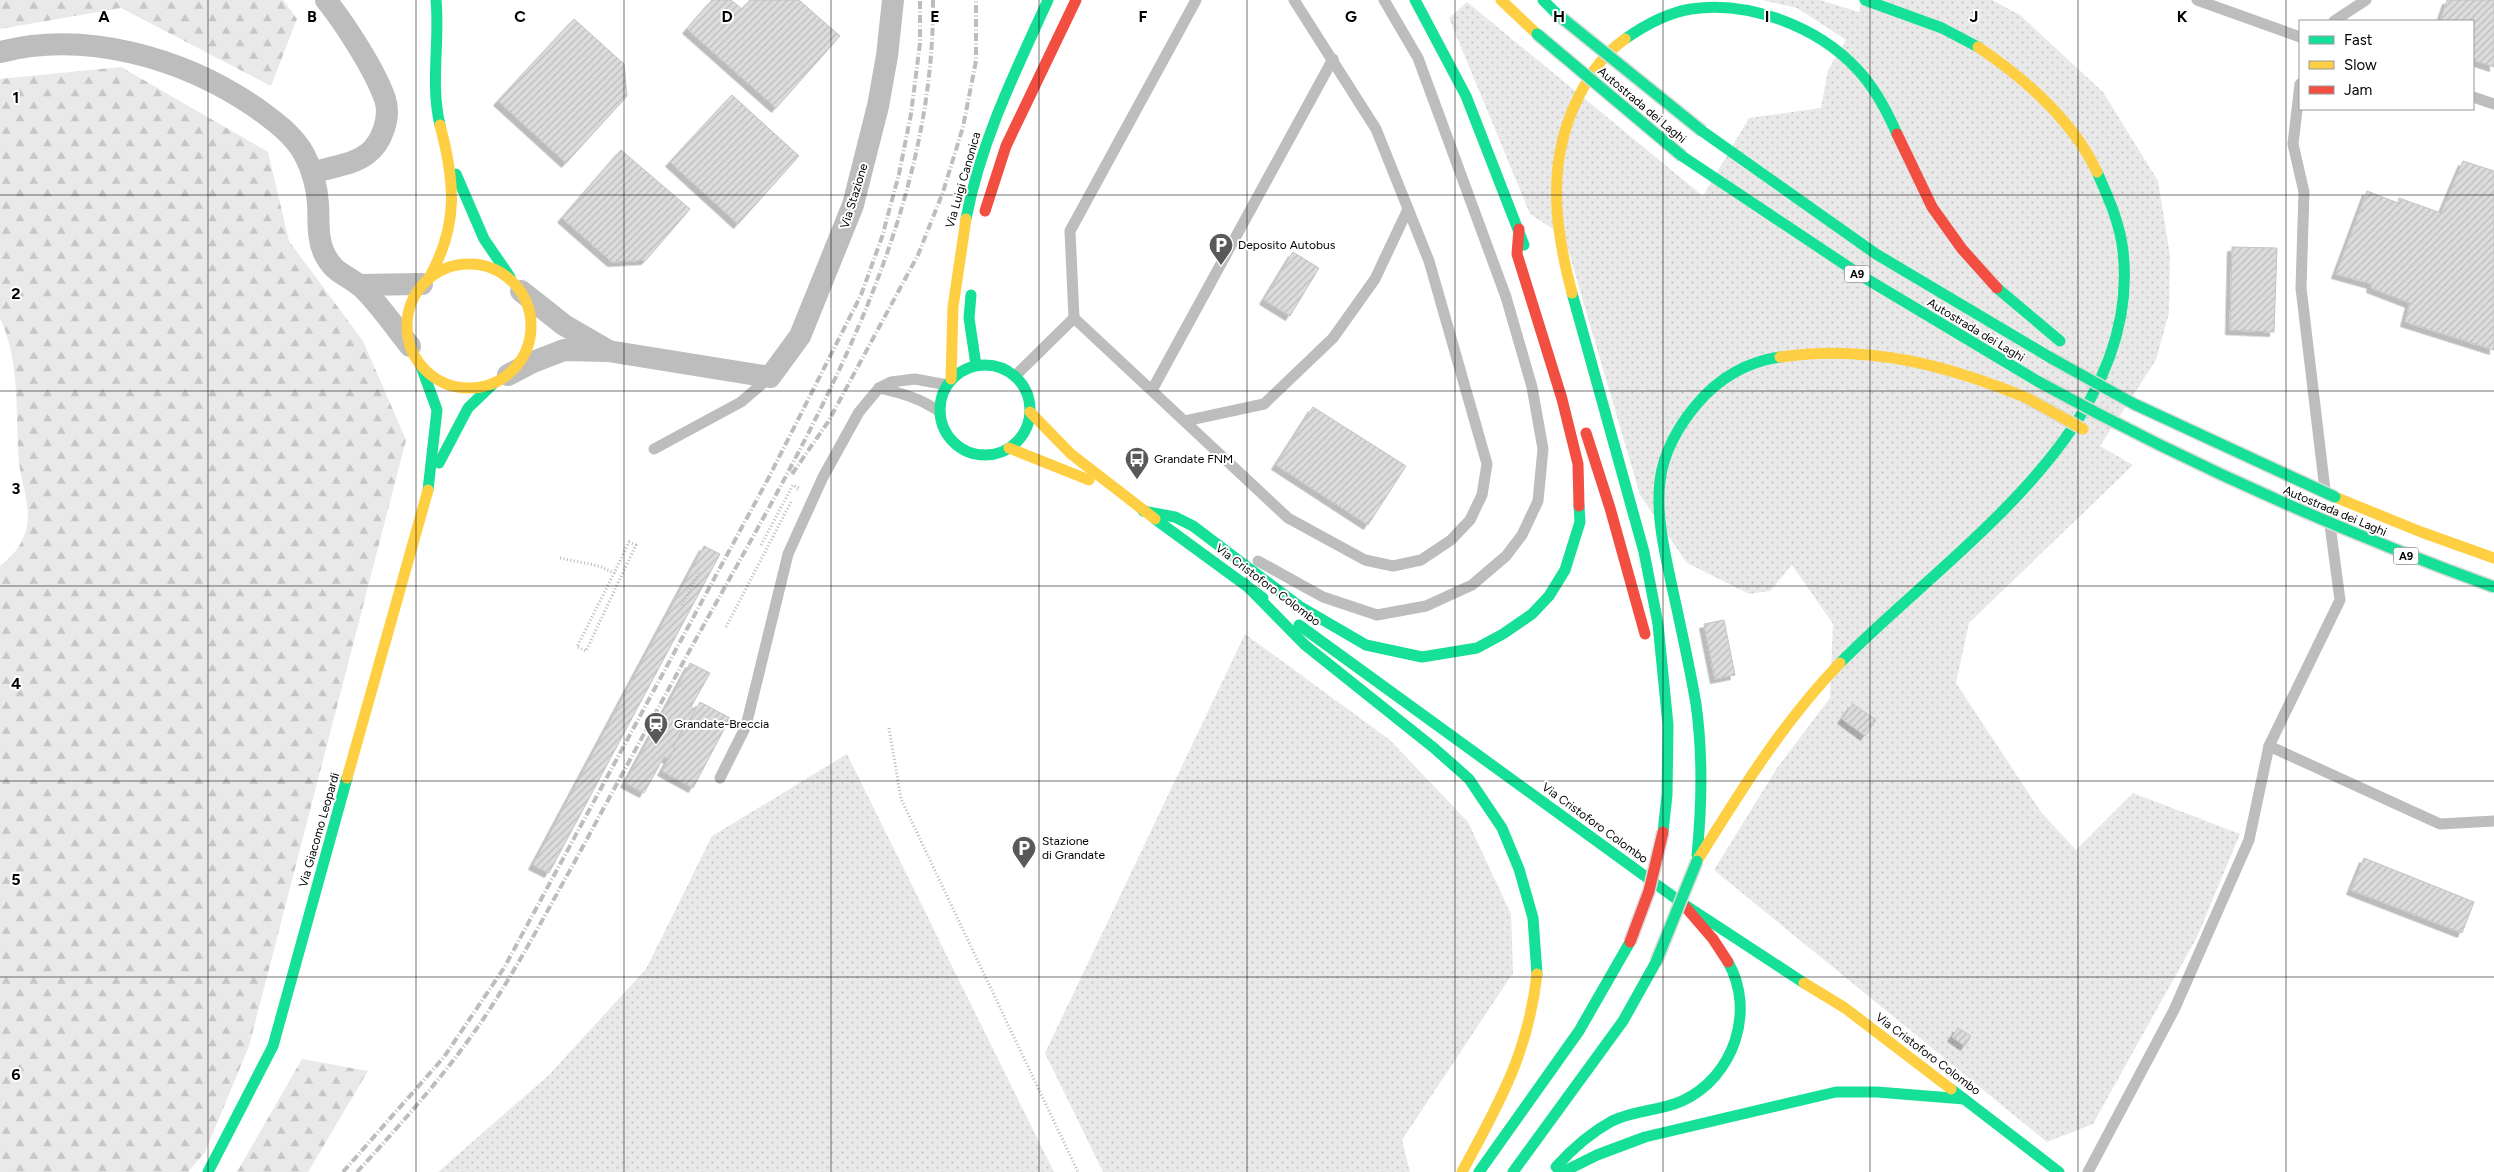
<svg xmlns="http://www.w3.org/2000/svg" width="2494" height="1172" viewBox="0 0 2494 1172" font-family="Figtree,sans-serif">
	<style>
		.grass { fill: url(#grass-dots) }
		.forest { fill: url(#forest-firs) }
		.building { fill: url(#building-hatch); stroke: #c4c4c4; filter: url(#shadow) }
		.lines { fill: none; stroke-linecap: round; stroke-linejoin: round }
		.path { stroke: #b8b8b8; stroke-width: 3; stroke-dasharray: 1 2.5; stroke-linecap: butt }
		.lane { stroke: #bdbdbd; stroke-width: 11 }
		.street { stroke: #bdbdbd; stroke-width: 22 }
		.fast { stroke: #16e098; stroke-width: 11 }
		.slow { stroke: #ffcf43; stroke-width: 11 }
		.jam { stroke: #f24e42; stroke-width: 11 }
		.rail { stroke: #bdbdbd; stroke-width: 4; stroke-dasharray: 8 2.5 1 2.5; stroke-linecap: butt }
		.fast-bridge-casing { stroke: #dbdbdb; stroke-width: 14; stroke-linecap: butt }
		.slow-bridge-casing { stroke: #dbdbdb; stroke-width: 14; stroke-linecap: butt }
		.jam-bridge-casing { stroke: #dbdbdb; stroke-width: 14; stroke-linecap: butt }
		.fast-bridge { stroke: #16e098; stroke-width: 11 }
		.slow-bridge { stroke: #ffcf43; stroke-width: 11 }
		.jam-bridge { stroke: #f24e42; stroke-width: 11 }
		.grid { fill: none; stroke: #000; stroke-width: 1; stroke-opacity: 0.55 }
		.labels { text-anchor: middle; stroke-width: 4; stroke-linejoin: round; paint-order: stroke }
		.shield { fill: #fff; stroke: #4c4c4c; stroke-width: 1 }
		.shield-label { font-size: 11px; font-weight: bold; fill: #000 }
		.street-label { font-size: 12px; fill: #000; stroke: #fff }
		.poi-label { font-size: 12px; fill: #000; stroke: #fff; text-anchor: start }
		.grid-label { font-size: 16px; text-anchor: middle; font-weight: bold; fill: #000; stroke: #fff; stroke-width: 4; stroke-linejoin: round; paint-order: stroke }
	</style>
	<defs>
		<pattern id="grass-dots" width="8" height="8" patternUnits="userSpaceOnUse" patternTransform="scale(1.25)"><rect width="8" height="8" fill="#e9e9e9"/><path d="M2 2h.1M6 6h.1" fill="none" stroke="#c6c6c6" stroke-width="1.8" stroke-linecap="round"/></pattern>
		<pattern id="forest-firs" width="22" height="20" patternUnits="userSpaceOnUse" patternTransform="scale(1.25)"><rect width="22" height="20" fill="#e9e9e9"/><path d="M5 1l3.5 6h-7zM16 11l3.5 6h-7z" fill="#c6c6c6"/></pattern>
		<pattern id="building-hatch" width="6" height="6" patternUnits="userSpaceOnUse" patternTransform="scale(1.25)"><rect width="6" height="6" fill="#dcdcdc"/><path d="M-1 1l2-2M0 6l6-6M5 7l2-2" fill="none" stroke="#bbb"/></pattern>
		<filter id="shadow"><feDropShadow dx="-4.5" dy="4.5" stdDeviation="0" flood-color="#0004"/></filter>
	</defs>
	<rect width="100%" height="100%" fill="#fff"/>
	<g class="grass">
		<path d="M1762,0H1820L1859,12L1862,0H1992L2020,15L2103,92L2158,181L2170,255L2169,313L2156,360L2100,446L2133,465L1969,623L1956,683L2041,812L2076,850L2133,793L2240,834L2197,937L2093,1124L2047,1142L1714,870L1777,768L1830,698L1833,624L1792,565L1770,591L1749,594L1687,563L1640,495L1564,236L1530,214L1449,18L1467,2L1703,196L1749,118L1821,108L1828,70L1846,40L1797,8Z"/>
		<path d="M1245,634L1390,740L1468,822L1511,914L1513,973L1402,1140L1410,1172H1103L1045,1053Z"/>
		<path d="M847,754L1054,1172H438L549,1075L646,969L712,836Z"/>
	</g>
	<g class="forest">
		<path d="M0,0H283L297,19L271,86L121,8L0,29Z"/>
		<path d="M121,67L268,152L289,241L363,341L406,440L249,1046L205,1152L188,1172H0V566C14,555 23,544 27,526C31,506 21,482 19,462C15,414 21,363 0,318V79Z"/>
		<path d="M302,1059L368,1071L308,1172H237Z"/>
	</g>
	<g class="building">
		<path d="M712,0H731L742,9L750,0H799L840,36L776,108L687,29Z"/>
		<path d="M2447,0H2494V67L2473,60V21H2440Z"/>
		<path d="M574,19L624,64L627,96L566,163L498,101Z"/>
		<path d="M732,95L799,156L738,224L670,162Z"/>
		<path d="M621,150L690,209L646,260L612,262L562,218Z"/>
		<path d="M2463,161L2494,171V350L2405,322L2410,303L2371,288L2372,284L2336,274L2367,191L2398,203L2399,198L2441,213Z"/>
		<path d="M2232,247L2277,248L2274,332L2230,330Z"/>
		<path d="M1293,252L1319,268L1290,316L1264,300Z"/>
		<path d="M1313,407L1406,466L1368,525L1276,465Z"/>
		<path d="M704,546L720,554L549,873L533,865Z"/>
		<path d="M1724,620L1735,675L1715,679L1704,624Z"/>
		<path d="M690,663L710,673L691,707L696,710L688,725L685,724L673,747L675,748L669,759L664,757L644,793L625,783Z"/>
		<path d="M700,702L730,718L693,788L662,771L675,748L673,747Z"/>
		<path d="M1853,704L1876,720L1865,736L1842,719Z"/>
		<path d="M2364,858L2474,902L2462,933L2351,890Z"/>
		<path d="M1958,1028L1971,1036L1965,1046L1952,1037Z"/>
	</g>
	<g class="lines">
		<g class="path">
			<path d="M761,545L793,485L799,488L797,490"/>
			<path d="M560,558L599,566L614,573L577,647L586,651L636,545L629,542L614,573"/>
			<path d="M682,605L700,571"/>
			<path d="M726,627L792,500"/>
			<path d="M889,728L901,799L1078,1172"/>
		</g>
		<g class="lane">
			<path d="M2197,0L2300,37"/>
			<path d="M2334,21L2366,0"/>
			<path d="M2300,84L2293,144L2304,192L2301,288L2325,490"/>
			<path d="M2473,97L2494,104"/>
			<path d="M1074,318L1070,231L1196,0"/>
			<path d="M1015,376L1074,318L1288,518L1365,560L1393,566L1421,560L1451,540L1470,520L1482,495L1487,464L1429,261L1376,129L1294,0"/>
			<path d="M879,388C901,393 920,398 940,412"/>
			<path d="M1152,390L1333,59"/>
			<path d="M1185,421L1264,404L1333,338L1375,279L1408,209"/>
			<path d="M654,449L741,402L770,377"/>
			<path d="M1258,561L1323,597L1377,615L1426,606L1472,585L1506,556L1522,535L1538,501L1543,449L1532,387L1506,297L1418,58L1384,0"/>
			<path d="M2269,746L2340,600L2330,525"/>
			<path d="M720,778L746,726L788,554L823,477L859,412L879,388L891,382L915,379L947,385"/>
			<path d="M2088,1172L2174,1010L2249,840L2269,746L2440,824L2494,821"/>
		</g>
		<g class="street">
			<path d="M0,52C86,30 183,58 255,107C273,120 293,134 304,154C312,169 317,187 318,204C319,220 317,238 324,253C334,273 343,273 359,285C374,297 397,330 410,346"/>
			<path d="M313,173C331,166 351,166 367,154C382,143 391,117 385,99C375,70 345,24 326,0"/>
			<path d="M359,285L422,284"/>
			<path d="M521,291L564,325L607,350"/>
			<path d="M508,375L533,362L564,350L608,351L770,377L800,336L853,205L878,106L887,56L893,0"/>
		</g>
		<g class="fast">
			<path d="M436,0C440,42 430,84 440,125"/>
			<path d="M1415,0L1466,96L1524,245"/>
			<path d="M1543,0L1557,14"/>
			<path d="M1865,0L1942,28L1978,47"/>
			<path d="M1625,39C1645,25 1666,13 1691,9C1749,0 1818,27 1857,69C1875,88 1887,111 1897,134"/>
			<path d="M1702,131L1876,254L2051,358"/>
			<path d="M1682,156L1865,278L2039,382"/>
			<path d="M456,174L484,239L510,277"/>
			<path d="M966,219C981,141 1015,72 1048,0"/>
			<path d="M1997,288L2060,341"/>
			<path d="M1572,293L1644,552L1658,624L1668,725L1667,795L1663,832"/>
			<path d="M971,295L969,318L976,365"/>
			<circle cx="985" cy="410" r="45"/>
			<path d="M421,366L437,410L428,490"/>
			<path d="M439,463L468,408L493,384"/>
			<path d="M1143,511L1175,517L1193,526L1299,606L1366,645L1422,657L1477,648L1503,634L1532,614L1549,596L1565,570L1580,522L1579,506"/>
			<path d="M1155,519L1263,598"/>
			<path d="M1244,583L1305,645L1434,748L1469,779L1502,828L1519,869L1533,918L1537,974"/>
			<path d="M1299,625L1682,903L1804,983"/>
			<path d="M1840,663C1949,552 2143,429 2123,251C2120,223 2108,197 2097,172"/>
			<path d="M1697,855C1702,805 1703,755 1696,704C1689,663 1680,623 1671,582C1664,549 1656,515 1660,481C1663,453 1679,425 1697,404C1719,378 1746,362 1780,357"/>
			<path d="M1951,1089L2059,1172"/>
			<path d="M1556,1167C1572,1149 1590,1133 1612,1121C1634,1110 1660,1111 1682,1101C1734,1077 1756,1011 1728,962"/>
			<path d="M208,1172L273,1046L347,778"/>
			<path d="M1479,1172L1579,1031L1630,942"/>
			<path d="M1513,1172L1623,1021L1656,962"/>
			<path d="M1563,1172L1597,1155L1645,1137L1836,1092H1877L1964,1099"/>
		</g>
		<g class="slow">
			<path d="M1501,0L1537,34"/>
			<path d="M1978,47C2024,78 2073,121 2097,172"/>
			<circle cx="469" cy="326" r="62"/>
			<path d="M429,278C459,225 455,182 440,125"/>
			<path d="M1572,293C1554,226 1546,159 1580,94C1591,72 1605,53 1625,39"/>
			<path d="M1780,357C1867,344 1947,365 2027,398"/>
			<path d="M951,379L953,307L966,219"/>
			<path d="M1030,412L1071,454L1155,519"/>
			<path d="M1009,448L1089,480"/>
			<path d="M2335,497L2421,532L2494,558"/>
			<path d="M347,778L428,490"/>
			<path d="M1697,861C1740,792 1783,722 1840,663"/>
			<path d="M1804,983L1845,1008L1951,1089"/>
			<path d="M1462,1172C1499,1103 1528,1054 1537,974"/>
		</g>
		<g class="jam">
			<path d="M1897,134L1932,207L1962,249L1997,288"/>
			<path d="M985,211L1006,146L1076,0"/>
			<path d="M1519,229L1517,254L1562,399L1578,464L1579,506"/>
			<path d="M1586,433L1610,508L1645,634"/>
			<path d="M1682,903L1713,939L1728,962"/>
		</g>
		<g class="rail">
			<path d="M792,474L828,422L918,255L943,192L963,127L976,61V0"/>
			<path d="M343,1172L444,1057L504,968L769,477L861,295L882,237L899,174L911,114L920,43V0"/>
			<path d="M357,1172C402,1123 446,1074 484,1018C517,968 545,915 574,863C609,798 644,734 679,670C791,464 935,243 933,0"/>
		</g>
		<defs>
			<g id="fast-bridge">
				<path d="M1557,14L1702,131"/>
				<path d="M1537,34L1682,156"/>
				<path d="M2051,358L2134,404L2335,497"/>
				<path d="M2039,382C2186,463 2337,530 2494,587"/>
				<path d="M1656,962L1697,861"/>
			</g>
			<path id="slow-bridge" d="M2027,398L2083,429"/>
			<path id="jam-bridge" d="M1630,942L1649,891L1663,832"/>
		</defs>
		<use href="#fast-bridge" class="fast-bridge-casing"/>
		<use href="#slow-bridge" class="slow-bridge-casing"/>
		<use href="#jam-bridge" class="jam-bridge-casing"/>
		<use href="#fast-bridge" class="fast-bridge"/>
		<use href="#slow-bridge" class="slow-bridge"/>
		<use href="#jam-bridge" class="jam-bridge"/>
	</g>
	<path class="grid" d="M208,0V1172M416,0V1172M624,0V1172M831,0V1172M1039,0V1172M1247,0V1172M1455,0V1172M1663,0V1172M1870,0V1172M2078,0V1172M2286,0V1172M0,195H2494M0,391H2494M0,586H2494M0,781H2494M0,977H2494"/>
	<defs>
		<symbol id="parking-pin" viewBox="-11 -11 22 30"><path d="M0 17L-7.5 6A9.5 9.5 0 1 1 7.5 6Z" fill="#595959" stroke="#fff"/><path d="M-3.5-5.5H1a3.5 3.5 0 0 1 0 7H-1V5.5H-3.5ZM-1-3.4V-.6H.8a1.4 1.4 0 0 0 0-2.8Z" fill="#fff"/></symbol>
		<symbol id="bus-pin" viewBox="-11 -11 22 30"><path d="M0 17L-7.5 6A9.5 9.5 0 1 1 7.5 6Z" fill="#595959" stroke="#fff"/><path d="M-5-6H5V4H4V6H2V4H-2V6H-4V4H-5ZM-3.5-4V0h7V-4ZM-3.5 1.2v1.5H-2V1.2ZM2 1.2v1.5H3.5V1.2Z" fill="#fff"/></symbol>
		<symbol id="station-pin" viewBox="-11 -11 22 30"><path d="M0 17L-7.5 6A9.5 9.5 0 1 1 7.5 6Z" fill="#595959" stroke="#fff"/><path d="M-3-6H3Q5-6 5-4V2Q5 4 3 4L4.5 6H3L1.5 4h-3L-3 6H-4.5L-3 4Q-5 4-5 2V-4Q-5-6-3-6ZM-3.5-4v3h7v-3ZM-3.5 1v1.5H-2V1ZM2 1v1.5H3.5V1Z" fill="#fff"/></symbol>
	</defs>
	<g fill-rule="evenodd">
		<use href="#parking-pin" x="1207" y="231" width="28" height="38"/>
		<use href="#bus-pin" x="1123" y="445" width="28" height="38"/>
		<use href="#station-pin" x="642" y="710" width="28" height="38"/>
		<use href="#parking-pin" x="1010" y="834" width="28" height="38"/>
	</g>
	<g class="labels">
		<g class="shield">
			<rect x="1844.5" y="265.5" width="25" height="17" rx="4"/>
			<rect x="2393.5" y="547.5" width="25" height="17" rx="4"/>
		</g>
		<g class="shield-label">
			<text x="1857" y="278">A9</text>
			<text x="2406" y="560">A9</text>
		</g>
		<g class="street-label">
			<text transform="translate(1642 105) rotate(40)" y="4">Autostrada dei Laghi</text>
			<text transform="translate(963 180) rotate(-74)" y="4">Via Luigi Canonica</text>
			<text transform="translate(854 196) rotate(-73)" y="4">Via Stazione</text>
			<text transform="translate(1976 330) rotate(31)" y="4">Autostrada dei Laghi</text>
			<text transform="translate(2335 511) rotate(23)" y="4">Autostrada dei Laghi</text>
			<text transform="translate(1268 585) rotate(37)" y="4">Via Cristoforo Colombo</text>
			<text transform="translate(1595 823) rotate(36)" y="4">Via Cristoforo Colombo</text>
			<text transform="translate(319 830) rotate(-74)" y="4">Via Giacomo Leopardi</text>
			<text transform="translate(1928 1054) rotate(37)" y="4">Via Cristoforo Colombo</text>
		</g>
		<g class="poi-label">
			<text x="1238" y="249">Deposito Autobus</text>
			<text x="1154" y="463">Grandate FNM</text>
			<text x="674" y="728">Grandate-Breccia</text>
			<text x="1042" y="845">Stazione<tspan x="1042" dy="14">di Grandate</tspan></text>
		</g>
	</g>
	<g class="grid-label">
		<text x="104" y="22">A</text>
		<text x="312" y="22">B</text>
		<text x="520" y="22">C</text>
		<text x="727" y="22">D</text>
		<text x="935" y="22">E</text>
		<text x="1143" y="22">F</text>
		<text x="1351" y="22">G</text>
		<text x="1559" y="22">H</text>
		<text x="1767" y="22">I</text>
		<text x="1974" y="22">J</text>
		<text x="2182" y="22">K</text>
		<text x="16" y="103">1</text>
		<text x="16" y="299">2</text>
		<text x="16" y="494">3</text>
		<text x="16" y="689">4</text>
		<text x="16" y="885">5</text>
		<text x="16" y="1080">6</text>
	</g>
	<rect x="2299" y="20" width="175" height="90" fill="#ffffff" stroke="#999999"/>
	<rect x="2309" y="36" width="25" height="8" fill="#16e098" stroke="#999999"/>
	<text x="2344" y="45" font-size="15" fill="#000000">Fast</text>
	<rect x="2309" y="61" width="25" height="8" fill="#ffcf43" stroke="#999999"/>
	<text x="2344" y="70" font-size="15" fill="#000000">Slow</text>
	<rect x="2309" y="86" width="25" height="8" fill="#f24e42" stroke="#999999"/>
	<text x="2344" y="95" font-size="15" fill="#000000">Jam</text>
</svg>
